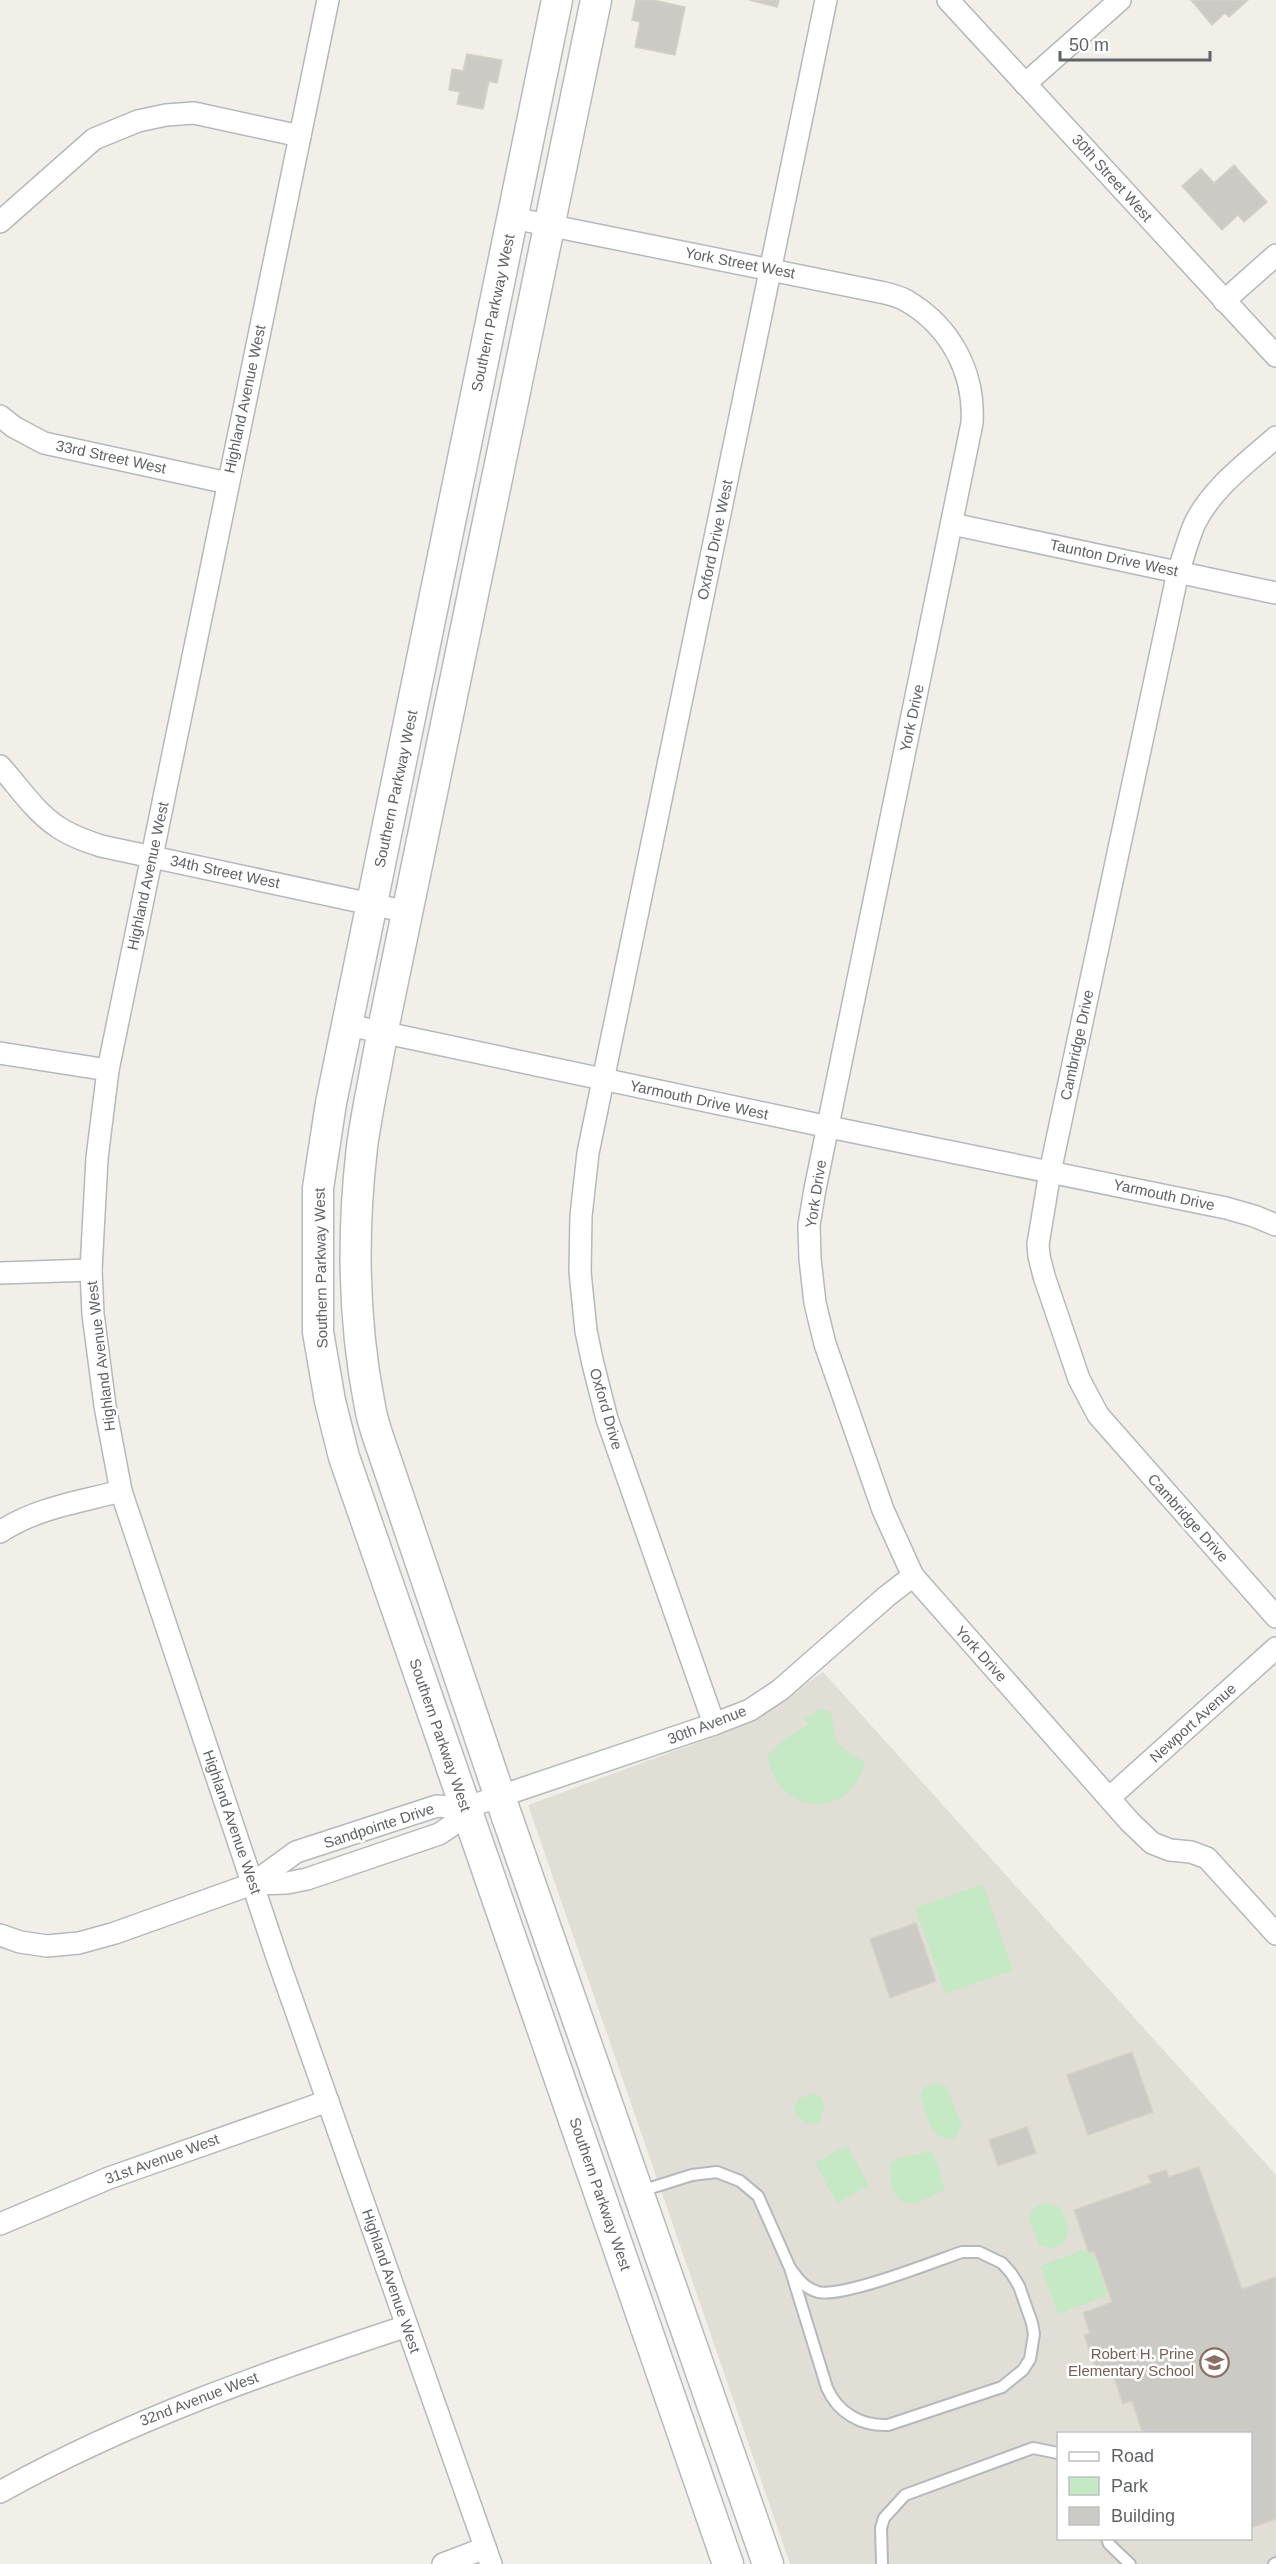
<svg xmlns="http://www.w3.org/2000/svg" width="1276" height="2564" viewBox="0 0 1276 2564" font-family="Helvetica,sans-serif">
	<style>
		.education { fill: #e1ded6; fill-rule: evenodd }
		.green { fill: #c5e8c5 }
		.building { fill: #cccac5; stroke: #d6d1c6; stroke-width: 1.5 }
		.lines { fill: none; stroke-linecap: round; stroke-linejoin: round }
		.lane-casing { stroke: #b5b8bc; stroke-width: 14 }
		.street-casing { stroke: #b5b8bc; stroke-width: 24 }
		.secondary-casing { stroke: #b6babf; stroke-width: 33 }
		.lane { stroke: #fff; stroke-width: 10 }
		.street { stroke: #fff; stroke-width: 21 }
		.secondary { stroke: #fff; stroke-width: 30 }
		.labels { text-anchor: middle; stroke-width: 5; stroke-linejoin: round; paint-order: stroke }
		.street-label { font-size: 15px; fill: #5f6368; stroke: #fff }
		.education-label { font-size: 15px; fill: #785e54; stroke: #fff; text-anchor: end }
	</style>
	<rect width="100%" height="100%" fill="#f1efe8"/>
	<path class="education" d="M823,1672L1276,2175V2564H790L528,1805L745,1725ZM1058,2434H1250V2538H1058Z"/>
	<g class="green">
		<path d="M821,1709L831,1712C834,1723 832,1737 841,1746C848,1754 859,1755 865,1764C848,1820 779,1818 767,1756L786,1738L809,1724L804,1718Z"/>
		<path d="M983,1884L1013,1970L945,1994L915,1908Z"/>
		<path d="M937,2083L946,2086L962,2126L955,2138C930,2143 927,2114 920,2096L925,2087Z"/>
		<path d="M812,2093L820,2096L825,2105L819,2124L804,2123L793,2111L798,2099Z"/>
		<path d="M847,2145L869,2186L837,2203L815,2163Z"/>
		<path d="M933,2151L945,2188L943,2191L914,2204L900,2201C892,2193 888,2175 890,2163L898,2158Z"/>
		<path d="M1045,2203L1061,2207L1069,2231L1065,2242L1052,2249L1039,2245L1029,2218L1034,2207Z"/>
		<path d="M1086,2249L1088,2254L1093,2253L1108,2295L1058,2314L1040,2266Z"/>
	</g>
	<g class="building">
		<path d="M636,0H653L685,7L675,55L635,47L640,22L632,20Z"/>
		<path d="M749,0H779L777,7Z"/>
		<path d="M1191,0H1248L1229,17L1225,13L1212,25Z"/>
		<path d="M467,54L502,60L497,83L489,81L483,109L457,104L460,92L449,90L452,69L463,71Z"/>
		<path d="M1234,165L1267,202L1244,222L1238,215L1222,230L1182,186L1201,169L1214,183Z"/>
		<path d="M916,1923L936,1981L890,1998L870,1939Z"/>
		<path d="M1132,2052L1153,2112L1088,2135L1067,2075Z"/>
		<path d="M1027,2127L1036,2153L998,2166L989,2140Z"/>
		<path d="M1199,2167L1242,2289L1276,2277V2519L1250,2528V2434H1143L1132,2401L1123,2404L1113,2374L1099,2378L1084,2335L1090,2333L1083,2313L1112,2302L1094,2251L1089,2253L1074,2210L1151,2183L1148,2176L1166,2170L1169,2177Z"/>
	</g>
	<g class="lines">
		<defs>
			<g id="lane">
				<path d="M641,2191L692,2175L717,2172L740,2181L758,2196L790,2268L827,2388C838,2413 861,2426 888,2425L1002,2387L1023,2370L1030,2359L1034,2334L1032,2323L1019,2286L1011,2273L1002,2263L979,2252H962C933,2262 843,2298 818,2292C804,2288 798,2279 790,2268"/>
				<path d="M1107,2538L1109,2544L1130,2564"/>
				<path d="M882,2564L881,2528L884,2518L905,2495L1033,2448L1058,2453"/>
				<path d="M1274,2564L1276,2563"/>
			</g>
			<g id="street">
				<path d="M328,0L108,1070L97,1158L91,1270L93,1314L105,1406L121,1491L278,1960L491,2564"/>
				<path d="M948,0L1276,356"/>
				<path d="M1025,84L1120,0"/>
				<path d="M513,218L880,292C889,294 899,296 907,301C951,327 975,373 972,423L815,1189L809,1225L810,1259L815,1303L825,1344L883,1510L913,1576L1130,1822L1152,1843L1170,1850L1191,1852L1207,1858L1276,1934"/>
				<path d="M0,222L94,139L138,121L166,115L194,113L300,136"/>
				<path d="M1224,301L1276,255"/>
				<path d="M0,416L14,427L44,443L228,483"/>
				<path d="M1276,437C1248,462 1212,488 1195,523C1188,538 1184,556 1178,572L1050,1172L1038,1244L1039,1256L1044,1276L1079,1379L1098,1415L1276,1617"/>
				<path d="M952,524L1276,593"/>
				<path d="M0,766C18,786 35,812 58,827C71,836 86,841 101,846L408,912"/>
				<path d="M348,1025L829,1127L1226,1208L1254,1216L1276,1225"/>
				<path d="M0,1053L108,1070"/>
				<path d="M0,1273L91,1270"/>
				<path d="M0,1532C36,1508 79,1502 121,1491"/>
				<path d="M714,1724L607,1419L593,1364L586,1331L580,1272L581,1216L588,1153L826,0"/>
				<path d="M1109,1798L1276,1648"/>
				<path d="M252,1884L287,1883L307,1879L439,1834L451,1826L465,1808"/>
				<path d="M0,1935L20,1942L47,1946L79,1943L115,1933L252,1884L296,1852L437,1806L465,1808L714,1724L750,1710L780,1690L887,1596L913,1576"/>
				<path d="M0,2224L109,2178L328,2101"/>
				<path d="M0,2492C129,2420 267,2372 407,2326"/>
				<path d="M443,2564L485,2548"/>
			</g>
			<g id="secondary">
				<path d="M557,0L331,1103L318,1188V1332L330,1401L344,1457L728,2564"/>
				<path d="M596,0L382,1034C376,1071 367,1109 362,1147C352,1233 353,1321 370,1407C373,1425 380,1442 386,1460L500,1797L768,2564"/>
			</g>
		</defs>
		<use href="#lane" class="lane-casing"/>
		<use href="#street" class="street-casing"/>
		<use href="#secondary" class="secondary-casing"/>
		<use href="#lane" class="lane"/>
		<use href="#street" class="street"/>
		<use href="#secondary" class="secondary"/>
	</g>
	<defs>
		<symbol id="school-ring" viewBox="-11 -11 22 22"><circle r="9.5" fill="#fff" stroke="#8d6e63" stroke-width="1.5"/><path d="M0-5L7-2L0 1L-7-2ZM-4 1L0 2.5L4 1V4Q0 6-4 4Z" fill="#8d6e63"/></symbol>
	</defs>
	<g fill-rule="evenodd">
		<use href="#school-ring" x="1198" y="2346" width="33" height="33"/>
	</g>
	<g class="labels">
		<g class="street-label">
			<text transform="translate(1112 178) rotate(48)" y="5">30th Street West</text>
			<text transform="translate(740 263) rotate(11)" y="5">York Street West</text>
			<text transform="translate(493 313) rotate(-78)" y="5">Southern Parkway West</text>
			<text transform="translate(245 399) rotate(-78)" y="5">Highland Avenue West</text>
			<text transform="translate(111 457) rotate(12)" y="5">33rd Street West</text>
			<text transform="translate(715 540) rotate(-78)" y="5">Oxford Drive West</text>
			<text transform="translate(1114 558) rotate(12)" y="5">Taunton Drive West</text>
			<text transform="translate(912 718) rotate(-78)" y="5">York Drive</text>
			<text transform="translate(396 789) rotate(-78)" y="5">Southern Parkway West</text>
			<text transform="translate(225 872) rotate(12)" y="5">34th Street West</text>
			<text transform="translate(148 876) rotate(-78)" y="5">Highland Avenue West</text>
			<text transform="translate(1077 1045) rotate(-78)" y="5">Cambridge Drive</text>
			<text transform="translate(699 1100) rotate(12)" y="5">Yarmouth Drive West</text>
			<text transform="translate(816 1194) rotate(-81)" y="5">York Drive</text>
			<text transform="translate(1164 1195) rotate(12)" y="5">Yarmouth Drive</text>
			<text transform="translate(321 1268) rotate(-91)" y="5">Southern Parkway West</text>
			<text transform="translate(101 1356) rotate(-97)" y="5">Highland Avenue West</text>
			<text transform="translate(606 1409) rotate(74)" y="5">Oxford Drive</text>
			<text transform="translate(1188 1518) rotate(48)" y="5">Cambridge Drive</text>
			<text transform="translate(981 1654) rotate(48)" y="5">York Drive</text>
			<text transform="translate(1193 1723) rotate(-42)" y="5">Newport Avenue</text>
			<text transform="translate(707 1725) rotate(-21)" y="5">30th Avenue</text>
			<text transform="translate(440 1735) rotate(71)" y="5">Southern Parkway West</text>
			<text transform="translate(232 1822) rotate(71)" y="5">Highland Avenue West</text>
			<text transform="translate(379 1826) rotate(-18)" y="5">Sandpointe Drive</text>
			<text transform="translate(162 2159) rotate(-20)" y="5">31st Avenue West</text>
			<text transform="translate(600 2194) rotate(71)" y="5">Southern Parkway West</text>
			<text transform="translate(391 2281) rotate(71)" y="5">Highland Avenue West</text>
			<text transform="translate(199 2399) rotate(-21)" y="5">32nd Avenue West</text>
		</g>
		<g class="education-label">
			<text x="1194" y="2359">Robert H. Prine<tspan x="1194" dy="17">Elementary School</tspan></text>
		</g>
	</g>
	<rect x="1057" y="2432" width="195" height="108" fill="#ffffff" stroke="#bfc1c3" stroke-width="1.5"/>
	<rect x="1069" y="2452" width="30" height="9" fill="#ffffff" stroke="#bfc1c3" stroke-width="1.5"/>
	<text x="1111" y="2462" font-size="18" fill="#5f6368">Road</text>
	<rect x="1069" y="2477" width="30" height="18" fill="#c5e8c5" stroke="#bfc1c3" stroke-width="1.5"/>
	<text x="1111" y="2492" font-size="18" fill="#5f6368">Park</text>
	<rect x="1069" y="2507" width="30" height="18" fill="#cccac5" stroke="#bfc1c3" stroke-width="1.5"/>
	<text x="1111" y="2522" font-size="18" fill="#5f6368">Building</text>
	<path d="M1060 51v9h150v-9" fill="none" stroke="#5f6368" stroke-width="3"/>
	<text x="1069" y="51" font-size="18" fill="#5f6368" stroke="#ffffff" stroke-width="4.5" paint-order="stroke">50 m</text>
</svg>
